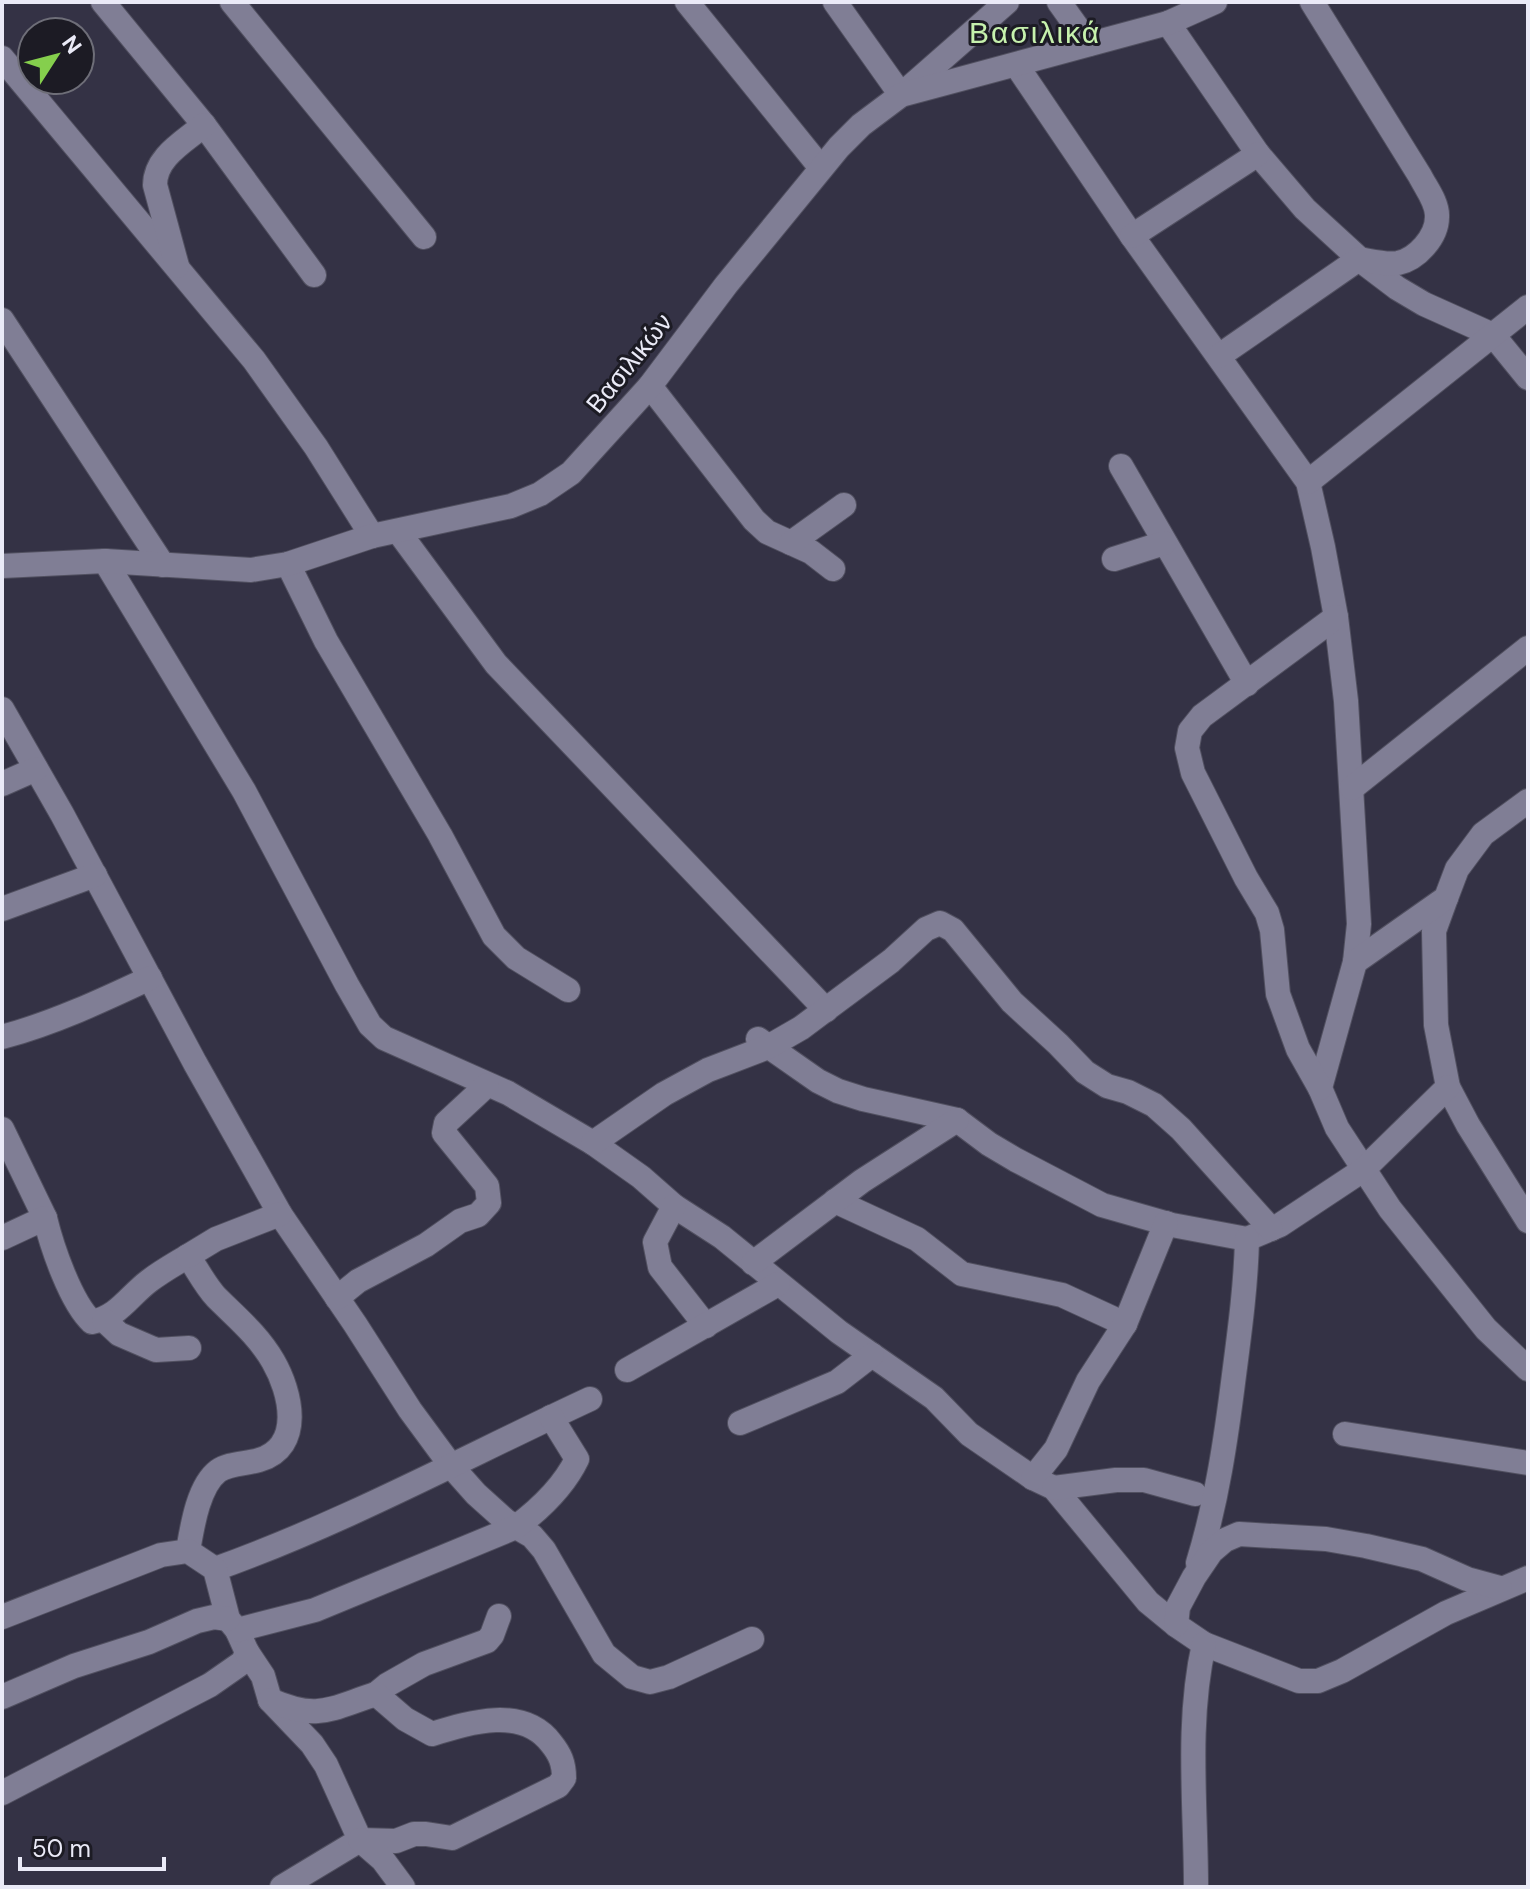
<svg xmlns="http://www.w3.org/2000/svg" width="1530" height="1889" viewBox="0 0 1530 1889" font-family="'DM Sans',sans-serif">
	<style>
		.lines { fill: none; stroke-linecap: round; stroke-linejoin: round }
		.minor-casing { stroke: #515060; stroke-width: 26 }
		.minor { stroke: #807e95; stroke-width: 24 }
		.labels { text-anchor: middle; stroke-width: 6; stroke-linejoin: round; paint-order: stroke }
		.street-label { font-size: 26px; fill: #eaeaf7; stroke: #1c1b24 }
		.quarter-label { font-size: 30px; letter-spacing: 2px; fill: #c6f1ad; stroke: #1c1b24 }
	</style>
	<rect width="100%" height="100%" fill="#343245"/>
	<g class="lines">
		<defs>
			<g id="minor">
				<path d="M103,2L204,125L314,275"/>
				<path d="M232,2L424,237"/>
				<path d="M687,2L821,168"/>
				<path d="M835,2L901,95L1007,2"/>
				<path d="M1059,2L1089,44"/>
				<path d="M1168,23L1258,154L1305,209L1364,263L1397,288L1424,304L1493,335L1528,378"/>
				<path d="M2,58L254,360L316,447L372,536"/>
				<path d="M1017,66L1132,236L1308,482L1323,547L1336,617L1346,701L1359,924L1355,962L1320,1088L1337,1128L1390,1209L1486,1329L1528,1369"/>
				<path d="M1132,236L1258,154"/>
				<path d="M177,266L155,185C155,157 184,142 204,125"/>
				<path d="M2,320L163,565"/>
				<path d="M1219,356L1359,259C1371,261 1386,265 1398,263C1417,259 1437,237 1437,217C1438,203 1426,188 1420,176L1312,2"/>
				<path d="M650,386L754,520L767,532L811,552L833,569"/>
				<path d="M1121,466L1247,684"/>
				<path d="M1308,482L1528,307"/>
				<path d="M398,531L496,664L826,1010"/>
				<path d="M791,543L844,505"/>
				<path d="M1114,559L1164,543"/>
				<path d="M105,561L244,791L347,985L370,1025L384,1038L508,1093L593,1143L641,1177L674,1206L722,1237L839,1332L934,1398L969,1434L1033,1478L1054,1488L1148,1602L1176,1625L1204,1644L1299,1681H1318L1342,1671L1446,1613L1528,1578"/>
				<path d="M288,564L326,641L440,835L494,936L516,958L568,990"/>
				<path d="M2,566L105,561L251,570L288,564L372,536L511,506L540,494L571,473L650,386L726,285L839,147L861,125L901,95L1168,23L1215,2"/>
				<path d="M2,709L62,814L195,1063L280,1214L355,1324L410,1410L452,1467L476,1494L506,1521L532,1536L544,1550L604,1654L632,1677L650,1682L669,1677L752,1639"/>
				<path d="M2,784L36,769"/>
				<path d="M1352,788L1528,648"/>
				<path d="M1446,898L1434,931L1436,1025L1448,1087L1468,1125L1528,1221"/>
				<path d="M2,909L95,875"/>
				<path d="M1355,962L1446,898L1457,869L1483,834L1528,801"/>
				<path d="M2,1037C54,1023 101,1001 150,978"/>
				<path d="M758,1039L818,1081L838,1091L863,1099L957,1120L989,1144L1016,1160L1102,1205L1172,1225L1247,1239L1280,1225L1363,1170L1448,1087"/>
				<path d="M1320,1088L1298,1049L1278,994L1272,930L1267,913L1246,878L1193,773L1187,748L1190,731L1202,716L1336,617"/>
				<path d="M2,1129L45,1218"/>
				<path d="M593,1143L664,1094L708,1070L768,1047L801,1028L891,961L926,929L940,923L953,930L1012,1002L1058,1044L1085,1072L1107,1086L1128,1092L1154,1105L1181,1129L1271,1229"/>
				<path d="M835,1201L917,1239L962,1274L1062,1295L1125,1324"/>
				<path d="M674,1206L655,1242L660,1267L706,1326"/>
				<path d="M2,1238L45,1218C52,1247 71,1303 92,1322C118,1317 129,1296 149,1281C162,1271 175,1264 188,1256C197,1269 205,1285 216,1297C237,1318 258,1335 273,1361C291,1392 304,1447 259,1460C246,1464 229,1463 218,1471C198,1486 192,1528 188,1551"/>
				<path d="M188,1256L216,1239L280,1214"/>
				<path d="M753,1263L862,1181L957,1120"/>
				<path d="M337,1298L358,1281L426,1245L460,1221L478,1215L489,1203L487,1186L444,1133L446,1123L487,1085"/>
				<path d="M104,1320L119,1334L156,1350L189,1348"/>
				<path d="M627,1370L778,1284"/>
				<path d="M740,1423L837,1382L872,1355"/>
				<path d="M1345,1434L1528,1463"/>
				<path d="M1033,1478L1056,1449L1088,1381L1125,1324L1166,1223"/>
				<path d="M1054,1488L1116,1480H1144L1195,1494"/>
				<path d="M1198,1563C1217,1501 1226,1439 1234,1375C1240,1329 1246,1284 1247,1239"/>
				<path d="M215,1569C344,1523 465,1457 590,1399"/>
				<path d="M2,1617L161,1555L188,1551L215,1569L228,1619L237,1630L247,1652L243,1662L210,1685L2,1793"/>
				<path d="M1176,1625L1178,1607L1194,1577L1211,1552L1225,1540L1239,1534L1326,1539L1366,1546L1422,1559L1467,1579L1500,1588"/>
				<path d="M237,1630L315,1610L516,1527C540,1509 564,1486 577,1459L551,1417"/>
				<path d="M247,1652L263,1676L270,1700L312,1744L326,1765L360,1840L282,1887"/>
				<path d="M376,1694L387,1685L424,1664L487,1641L492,1635L499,1616"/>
				<path d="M2,1697L74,1666L149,1642L197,1621L214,1617L228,1619"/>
				<path d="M270,1700C318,1721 329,1709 376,1694L405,1719L432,1734C471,1722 523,1706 551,1743C560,1754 564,1763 564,1778L558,1786L452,1838L426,1834H414L396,1841L360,1840"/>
				<path d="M360,1840L383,1860L403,1887"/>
				<path d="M1196,1887C1196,1807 1186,1723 1204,1644"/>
			</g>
		</defs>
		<use href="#minor" class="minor-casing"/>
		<use href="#minor" class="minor"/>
	</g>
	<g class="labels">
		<g class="street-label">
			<text transform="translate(629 363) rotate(-51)" y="9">Βασιλικών</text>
		</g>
		<g class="quarter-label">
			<text x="1035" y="43">Βασιλικά</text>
		</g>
	</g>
	<rect width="1530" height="1889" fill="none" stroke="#eaeaf7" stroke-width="8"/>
	<g transform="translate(56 56) rotate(54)"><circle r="38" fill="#1c1b24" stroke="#6e6e78" stroke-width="2"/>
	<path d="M0-6L14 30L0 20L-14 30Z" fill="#85cf4d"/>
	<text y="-12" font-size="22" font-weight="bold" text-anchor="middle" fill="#eaeaf7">N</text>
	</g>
	<path d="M20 1857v12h144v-12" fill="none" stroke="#eaeaf7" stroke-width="4"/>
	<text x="32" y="1857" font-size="24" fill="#eaeaf7" stroke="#1c1b24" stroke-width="6" paint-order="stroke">50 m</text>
</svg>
